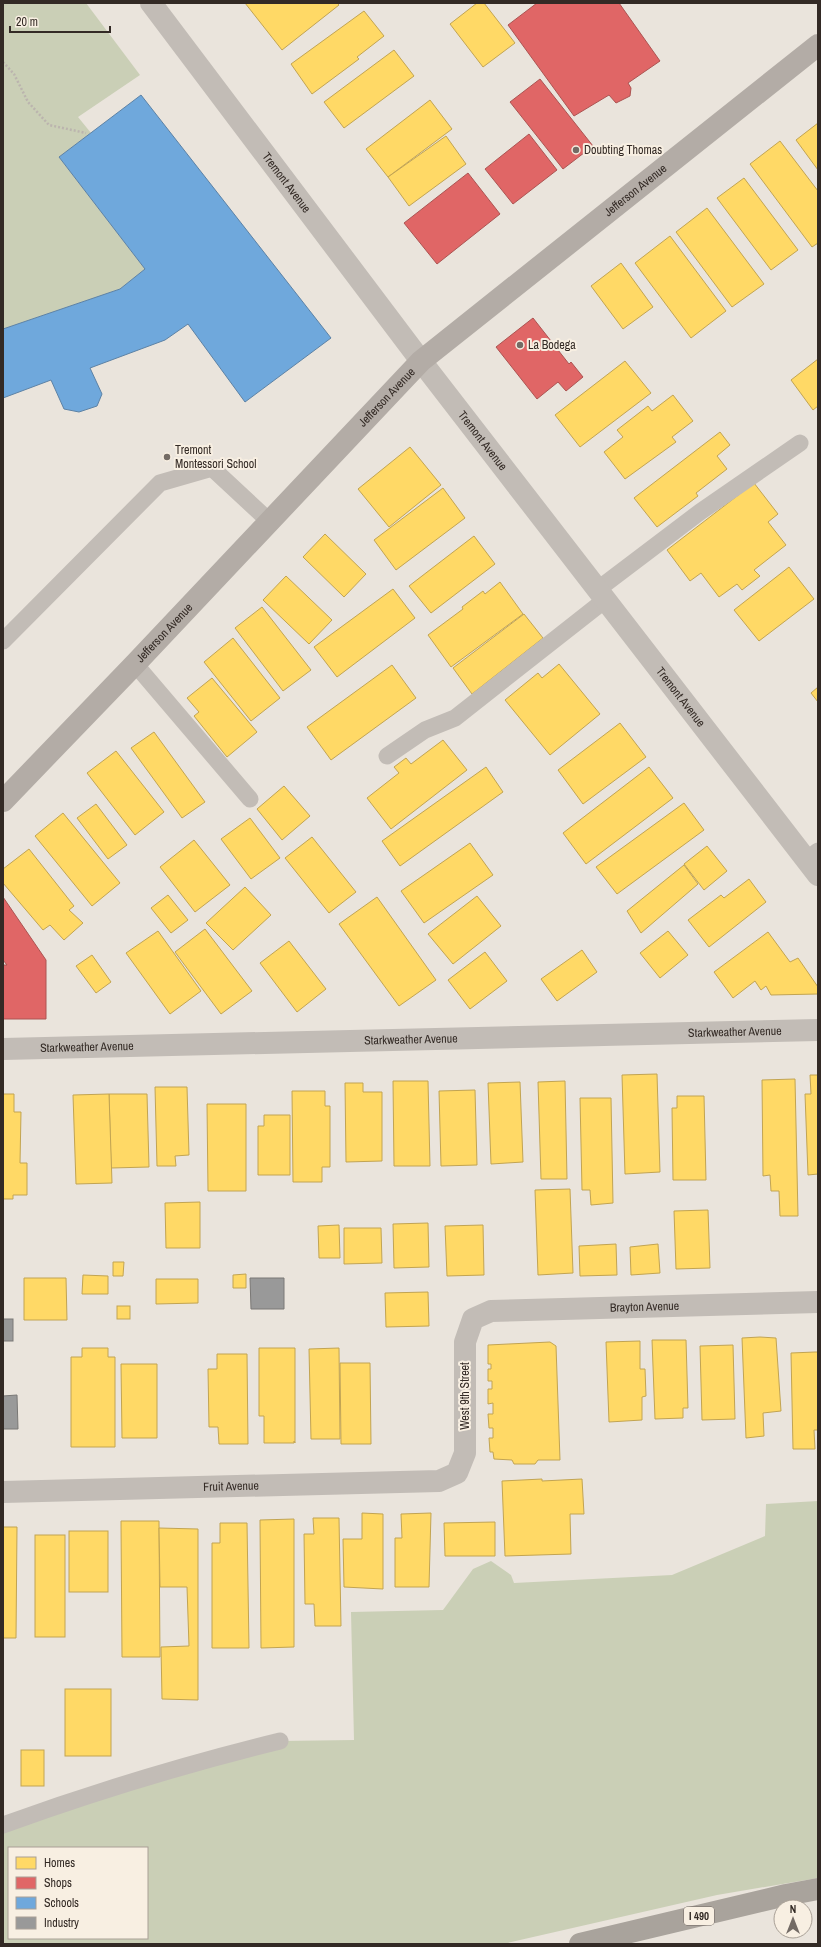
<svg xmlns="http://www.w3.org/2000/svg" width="821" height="1947" viewBox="0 0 821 1947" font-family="'Archivo Narrow',sans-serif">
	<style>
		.green { fill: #cacfb6; fill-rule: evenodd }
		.homes { fill: #ffd966; stroke: #c2a452 }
		.shops { fill: #e06666; stroke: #ac5452 }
		.schools { fill: #6fa8dc; stroke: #5d82a5 }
		.industry { fill: #999; stroke: #7a7876 }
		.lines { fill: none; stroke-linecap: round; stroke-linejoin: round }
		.path { stroke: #bbb4ae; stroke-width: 2.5; stroke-dasharray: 2 2; stroke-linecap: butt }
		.lane { stroke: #c2bcb6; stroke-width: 17 }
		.street { stroke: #c2bcb6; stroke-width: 22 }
		.secondary { stroke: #b3aca6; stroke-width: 22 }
		.highway { stroke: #a9a39c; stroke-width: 22 }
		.poi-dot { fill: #736b65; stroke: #f8efe2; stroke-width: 1.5 }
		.labels { text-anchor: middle; stroke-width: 4; stroke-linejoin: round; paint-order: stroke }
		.shield { fill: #f8efe2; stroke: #6e655e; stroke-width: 1 }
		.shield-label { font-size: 11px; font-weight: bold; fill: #332a25 }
		.poi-label { font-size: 12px; fill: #332a25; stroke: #f8efe2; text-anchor: start }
		.street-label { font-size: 12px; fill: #332a25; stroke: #f8efe2 }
	</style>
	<rect width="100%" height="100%" fill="#eae4dc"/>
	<g class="green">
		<path d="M3,3H86L140,75L78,117L91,133L59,157L145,269L120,289L3,329Z"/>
		<path d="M818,1501V1878L717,1895L503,1944H3V1825L280,1741L354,1740L351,1612L443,1610L473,1569L491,1561L511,1575L514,1583L672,1575L765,1536L766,1504ZM9,1848H147V1938H9Z"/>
	</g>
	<g class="homes">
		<path d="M245,3H337L339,5L282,50Z"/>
		<path d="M477,3H484L515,43L483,67L450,24Z"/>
		<path d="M364,11L384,36L357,57L359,59L312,94L291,64Z"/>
		<path d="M394,50L414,76L344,128L324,102Z"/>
		<path d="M430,100L452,129L388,177L366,149Z"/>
		<path d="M818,123V170L796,140Z"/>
		<path d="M446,136L466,164L409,206L388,177Z"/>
		<path d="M780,141L818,191V243L812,247L750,164Z"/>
		<path d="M744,178L798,250L771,270L717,198Z"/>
		<path d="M707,208L764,284L732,307L676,232Z"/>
		<path d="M670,236L726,311L691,338L635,263Z"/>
		<path d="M621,263L653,307L623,329L591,286Z"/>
		<path d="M818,359V406L813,410L791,380Z"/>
		<path d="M625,361L651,393L580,447L555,415Z"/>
		<path d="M673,395L693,421L672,437L676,442L625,479L604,452L623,437L617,430L648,406L652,411Z"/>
		<path d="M720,432L730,445L717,456L727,469L696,493L698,496L657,527L634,498Z"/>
		<path d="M410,447L441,485L389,527L358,489Z"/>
		<path d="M754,483L778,514L768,522L786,545L754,570L760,576L742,590L737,584L719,597L701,573L690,581L667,550Z"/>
		<path d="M443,488L465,518L396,570L374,540Z"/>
		<path d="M325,534L366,574L344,597L303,557Z"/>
		<path d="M474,536L495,564L431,613L409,586Z"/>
		<path d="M789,567L814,599L759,641L734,610Z"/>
		<path d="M286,576L332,620L309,644L263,600Z"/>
		<path d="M500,582L523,614L451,667L428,635L463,609L462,607L483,591L485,594Z"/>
		<path d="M393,589L415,618L337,677L314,647Z"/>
		<path d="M262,607L311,670L283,691L235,628Z"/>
		<path d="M524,614L543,638L472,694L453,668Z"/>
		<path d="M233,638L280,698L251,721L204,662Z"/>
		<path d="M559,664L600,714L550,755L505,700L538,673L542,678Z"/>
		<path d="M392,665L416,698L331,760L307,727Z"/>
		<path d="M212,678L257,732L227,757L194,716L199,712L187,698Z"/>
		<path d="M818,687V702L811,693Z"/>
		<path d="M620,723L646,757L583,804L558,770Z"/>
		<path d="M154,732L205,802L182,818L131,748Z"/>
		<path d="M443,740L467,770L391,829L367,798L399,773L394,767L406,758L411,764Z"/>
		<path d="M116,751L164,812L135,835L87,773Z"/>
		<path d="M486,767L503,792L400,866L382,841Z"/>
		<path d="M649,767L673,798L586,864L563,833Z"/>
		<path d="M284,786L310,816L282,840L257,809Z"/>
		<path d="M684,803L704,830L617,894L596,867Z"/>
		<path d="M96,804L127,845L108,859L77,818Z"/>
		<path d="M63,813L120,883L92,906L35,836Z"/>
		<path d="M250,818L280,858L251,879L221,839Z"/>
		<path d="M312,837L356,892L329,913L285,858Z"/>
		<path d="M194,840L230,885L195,912L160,867Z"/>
		<path d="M470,843L493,875L424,923L401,891Z"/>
		<path d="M707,846L727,871L704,890L684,864Z"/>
		<path d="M29,849L74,906L69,910L83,923L64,940L50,925L43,930L3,883V869Z"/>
		<path d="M684,865L698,884L641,933L627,911Z"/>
		<path d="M749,879L766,902L709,947L688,920L721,895L724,898Z"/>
		<path d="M245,887L271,915L233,950L206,923Z"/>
		<path d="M168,895L188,920L171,933L151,908Z"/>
		<path d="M477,896L501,926L453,964L428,934Z"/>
		<path d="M377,897L436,980L399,1006L339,924Z"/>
		<path d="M205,929L252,991L221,1014L175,952Z"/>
		<path d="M158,931L201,991L170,1014L126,953Z"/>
		<path d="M668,931L688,955L660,978L640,953Z"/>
		<path d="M768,932L790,962L798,958L818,987V994L771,995L766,986L761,990L755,981L733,998L714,972Z"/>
		<path d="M289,941L326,989L297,1012L260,963Z"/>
		<path d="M582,950L597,972L557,1001L541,979Z"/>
		<path d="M485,952L507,981L470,1009L448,980Z"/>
		<path d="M92,955L111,982L96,993L76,966Z"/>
		<path d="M657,1074L660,1172L625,1174L622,1075Z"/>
		<path d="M810,1075H818V1174L808,1175L805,1094H811Z"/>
		<path d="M795,1079L798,1216H780L779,1191H771L770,1175L763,1176L762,1080Z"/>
		<path d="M393,1081H428L430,1166H394Z"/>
		<path d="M565,1081L567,1179H541L538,1082Z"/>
		<path d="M520,1082L523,1162L491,1164L488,1083Z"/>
		<path d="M345,1083H363V1092H382V1161L346,1162Z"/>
		<path d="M155,1087H187L189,1155L175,1156L176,1166H157Z"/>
		<path d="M475,1090L477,1165L441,1166L439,1091Z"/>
		<path d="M292,1091H325V1106H330V1167H322V1182H293Z"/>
		<path d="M3,1094H14V1112H21L20,1163H27V1195H13V1199H3Z"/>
		<path d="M109,1094H147L149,1167L111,1168Z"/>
		<path d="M109,1094L112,1183L76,1184L73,1095Z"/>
		<path d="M677,1096H704L706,1180H673L672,1108H677Z"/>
		<path d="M580,1098H611L613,1203L591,1205L590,1190H582Z"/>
		<path d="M207,1104H246V1191H208Z"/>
		<path d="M264,1115H290V1175H258V1126H264Z"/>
		<path d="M570,1189L573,1273L538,1275L535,1190Z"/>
		<path d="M200,1202V1248H166L165,1203Z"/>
		<path d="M708,1210L710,1268L676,1269L674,1211Z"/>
		<path d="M428,1223L429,1267L394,1268L393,1224Z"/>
		<path d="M339,1225L340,1258H319L318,1226Z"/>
		<path d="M483,1225L484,1275L447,1276L445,1226Z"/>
		<path d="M344,1228H381L382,1263L344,1264Z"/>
		<path d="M616,1244L617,1275L580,1276L579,1246Z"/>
		<path d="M658,1244L660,1273L631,1275L630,1247Z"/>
		<path d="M113,1262H124L123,1276H113Z"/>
		<path d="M246,1274V1288H233V1275Z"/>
		<path d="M83,1275L108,1276V1294H82Z"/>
		<path d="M24,1278H66L67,1320H24Z"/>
		<path d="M156,1279H198V1303L156,1304Z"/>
		<path d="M428,1292L429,1326L386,1327L385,1293Z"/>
		<rect x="117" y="1306" width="13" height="13"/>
		<path d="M760,1337L776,1338L781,1411L763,1413L764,1436L746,1438L742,1338Z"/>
		<path d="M652,1340H686L688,1408H683V1418L655,1419Z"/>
		<path d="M640,1341V1369H645L646,1396L642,1397V1420L609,1422L606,1342Z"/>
		<path d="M550,1342L556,1346L560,1460H538L535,1464H514L512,1460L494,1459L493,1452H490L489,1438H493V1428H489L488,1414H493V1403L488,1404V1389H492V1381H488V1369H491V1364H488V1345Z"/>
		<path d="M733,1345L735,1419L702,1420L700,1346Z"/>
		<path d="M82,1348H108V1357H115V1447H71V1357H82Z"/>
		<path d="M259,1348H295V1443L294,1441V1443H264V1416H259Z"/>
		<path d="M339,1348L340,1439H311L309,1349Z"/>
		<path d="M815,1352H818V1430H814L815,1449H793L791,1353Z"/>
		<path d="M217,1354H247L248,1444H219L218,1427H209L208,1369H217Z"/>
		<path d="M340,1363H370L371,1444H341Z"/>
		<path d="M121,1364H157V1438H122Z"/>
		<path d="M542,1479V1481L582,1479L584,1514H570L571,1554L505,1556L502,1481Z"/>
		<path d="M362,1513L383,1514V1589L344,1587L343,1539H362Z"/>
		<path d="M431,1513L429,1587H395V1538H402L401,1514Z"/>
		<path d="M313,1518H339L341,1626H315L314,1604H305L304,1534H314Z"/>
		<path d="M294,1519V1647L261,1648L260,1520Z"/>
		<path d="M121,1521H159L160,1657H122Z"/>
		<path d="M495,1522V1556H445L444,1523Z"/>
		<path d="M220,1523H247L249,1648H212V1543H220Z"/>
		<path d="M3,1527H17L16,1638H3Z"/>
		<path d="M159,1528L198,1529V1700L162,1699L161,1647L189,1646L187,1587H160Z"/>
		<rect x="69" y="1531" width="39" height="61"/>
		<rect x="35" y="1535" width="30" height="102"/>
		<rect x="65" y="1689" width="46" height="67"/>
		<rect x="21" y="1750" width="23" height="36"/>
	</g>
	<g class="shops">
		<path d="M537,3H619L660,61L628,83L631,88L630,96L616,103L609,95L574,116L508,25Z"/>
		<path d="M540,79L593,146L563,169L510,102Z"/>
		<path d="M529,134L557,170L513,204L485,169Z"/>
		<path d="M468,173L500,214L437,264L404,223Z"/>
		<path d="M533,318L569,364L571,362L583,377L566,391L558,382L537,399L496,347Z"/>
		<path d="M3,897L46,960V1019H3V965H7L3,960Z"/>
	</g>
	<path class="schools" d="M141,95L331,338L245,402L188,324L165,340L90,368L102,394L97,406L79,412L64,409L51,380L3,398V329L120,289L145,269L59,157Z"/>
	<g class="industry">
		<path d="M250,1278H284V1309H251Z"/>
		<rect x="3" y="1319" width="10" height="22"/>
		<path d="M17,1395L18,1429H3V1396Z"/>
	</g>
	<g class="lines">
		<path class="path" d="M3,62L14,74L28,102L49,125L86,133"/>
		<g class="lane">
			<path d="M597,590L700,512L800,443"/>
			<path d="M3,641L160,483L212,468L269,521"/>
			<path d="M135,664L250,799"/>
			<path d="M387,756L425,730L455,718L605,600"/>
			<path d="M806,860L818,851"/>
			<path d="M3,1825C94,1792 186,1764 280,1741"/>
		</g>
		<g class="street">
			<path id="s1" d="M151,3L421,361L818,875"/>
			<path id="s2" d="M3,1049L818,1030"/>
			<path id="s3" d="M3,1492L439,1481L457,1473L465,1453V1342L473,1319L491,1311L818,1302"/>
		</g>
		<path class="secondary" id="s4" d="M3,801L135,664L421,361L818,45"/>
		<path class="highway" d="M580,1944L786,1895L818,1889"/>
	</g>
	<g class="poi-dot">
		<circle cx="576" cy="150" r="4"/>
		<circle cx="520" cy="345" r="4"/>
		<circle cx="167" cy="457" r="4"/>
	</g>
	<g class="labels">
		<rect class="shield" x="684" y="1907" width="30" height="18" rx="3"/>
		<g class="shield-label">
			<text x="699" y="1920">I 490</text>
		</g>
		<g class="poi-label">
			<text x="584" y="154">Doubting Thomas</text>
			<text x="528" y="349">La Bodega</text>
			<text x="175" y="454">Tremont<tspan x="175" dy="14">Montessori School</tspan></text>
		</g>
		<g class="street-label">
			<text dy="4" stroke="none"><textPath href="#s1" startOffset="225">Tremont Avenue</textPath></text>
			<text dy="4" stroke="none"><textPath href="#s4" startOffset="881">Jefferson Avenue</textPath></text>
			<text dy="4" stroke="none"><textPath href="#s4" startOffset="557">Jefferson Avenue</textPath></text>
			<text dy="4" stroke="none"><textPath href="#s1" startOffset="549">Tremont Avenue</textPath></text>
			<text dy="4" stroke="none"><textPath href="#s4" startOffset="233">Jefferson Avenue</textPath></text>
			<text dy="4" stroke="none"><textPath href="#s1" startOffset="873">Tremont Avenue</textPath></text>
			<text dy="4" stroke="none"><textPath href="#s2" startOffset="732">Starkweather Avenue</textPath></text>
			<text dy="4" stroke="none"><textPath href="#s2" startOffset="408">Starkweather Avenue</textPath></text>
			<text dy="4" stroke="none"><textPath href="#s2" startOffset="84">Starkweather Avenue</textPath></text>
			<text dy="4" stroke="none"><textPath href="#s3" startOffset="786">Brayton Avenue</textPath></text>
			<text transform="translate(465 1396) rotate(-90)" y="4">West 9th Street</text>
			<text dy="4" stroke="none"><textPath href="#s3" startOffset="228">Fruit Avenue</textPath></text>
		</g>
	</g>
	<rect width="821" height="1947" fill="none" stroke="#332a25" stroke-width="8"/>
	<rect x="8" y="1847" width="140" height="92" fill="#f8efe2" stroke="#a9a096"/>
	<rect x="16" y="1857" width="20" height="12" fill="#ffd966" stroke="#a9a096"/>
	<text x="44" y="1867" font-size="12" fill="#332a25">Homes</text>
	<rect x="16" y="1877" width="20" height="12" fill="#e06666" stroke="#a9a096"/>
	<text x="44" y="1887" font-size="12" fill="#332a25">Shops</text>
	<rect x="16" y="1897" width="20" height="12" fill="#6fa8dc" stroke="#a9a096"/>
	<text x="44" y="1907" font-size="12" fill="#332a25">Schools</text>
	<rect x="16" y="1917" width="20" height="12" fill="#999999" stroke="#a9a096"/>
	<text x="44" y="1927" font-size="12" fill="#332a25">Industry</text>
	<g transform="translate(793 1919)"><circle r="19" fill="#f8efe2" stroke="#a9a096"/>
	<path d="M0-3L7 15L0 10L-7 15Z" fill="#736b65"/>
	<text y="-6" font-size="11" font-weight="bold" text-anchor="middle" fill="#332a25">N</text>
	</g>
	<path d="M10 26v6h100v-6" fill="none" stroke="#332a25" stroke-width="2"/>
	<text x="16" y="26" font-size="12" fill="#332a25" stroke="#f8efe2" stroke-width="3" paint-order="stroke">20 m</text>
</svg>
